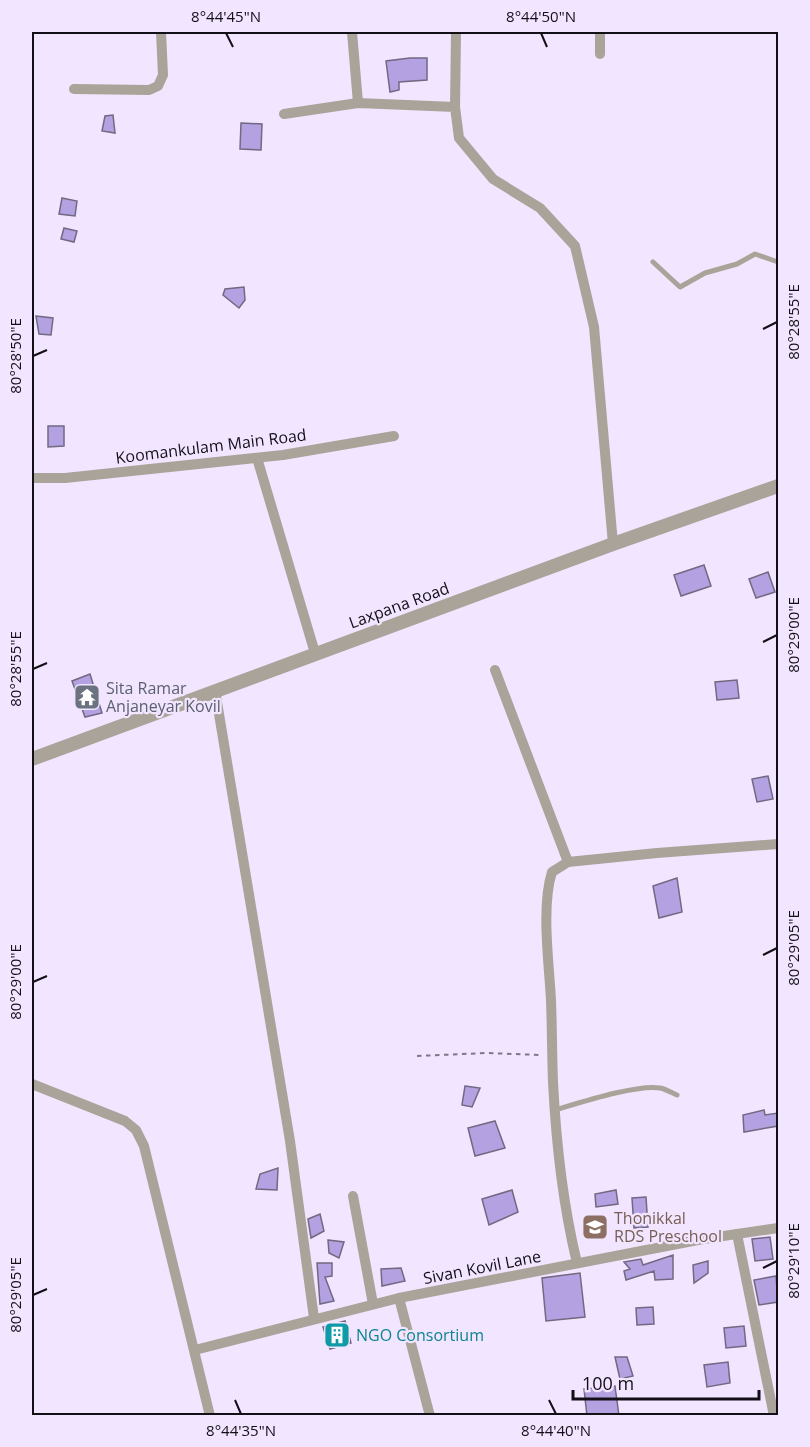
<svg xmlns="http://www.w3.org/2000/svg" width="810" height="1447" viewBox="0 0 810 1447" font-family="'Open Sans',sans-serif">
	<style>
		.education { fill: #ecdfcc }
		.building { fill: #b4a1e2; stroke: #706981; stroke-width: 1.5 }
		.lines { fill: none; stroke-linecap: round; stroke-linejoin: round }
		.path { stroke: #7f7788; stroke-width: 2; stroke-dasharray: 4.5 4.5; stroke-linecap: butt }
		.service { stroke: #aaa399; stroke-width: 5 }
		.minor { stroke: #aaa399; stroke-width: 10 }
		.tertiary { stroke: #aaa399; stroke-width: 14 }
		.ticks { fill: none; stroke: #130f17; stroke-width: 2 }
		.labels { text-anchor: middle; stroke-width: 4.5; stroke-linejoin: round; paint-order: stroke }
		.street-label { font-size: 16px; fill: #130f17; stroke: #f2e5ff }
		.worship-label { font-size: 16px; fill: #5b616d; stroke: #f2e5ff; text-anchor: start }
		.education-label { font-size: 16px; fill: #785e54; stroke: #f2e5ff; text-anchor: start }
		.culture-label { font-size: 16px; fill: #0d838f; stroke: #f2e5ff; text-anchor: start }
		.neatline { fill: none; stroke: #130f17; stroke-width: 2 }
		.ticks-label { font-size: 15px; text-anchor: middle; fill: #130f17 }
	</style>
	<rect width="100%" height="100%" fill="#f2e5ff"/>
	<path class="education" d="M600,1214L602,1238H591L587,1215Z"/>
	<g class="building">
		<path d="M410,58H427V80L399,82V90L390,92L386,61Z"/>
		<path d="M113,115L115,133L102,131L105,116Z"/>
		<path d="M241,123L262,124L261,150L240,149Z"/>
		<path d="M62,198L77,201L75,216L59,214Z"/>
		<path d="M64,228L77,231L74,242L61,239Z"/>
		<path d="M244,287L245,300L239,308L223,295L225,289Z"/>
		<path d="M36,316L53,318L51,335L39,334Z"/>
		<path d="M48,426H64V446L48,447Z"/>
		<path d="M704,565L711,586L681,596L674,575Z"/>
		<path d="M768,572L775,592L756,598L749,579Z"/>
		<path d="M90,674L102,713L85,717L72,681Z"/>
		<path d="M737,680L739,698L717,700L715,682Z"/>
		<path d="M768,776L773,799L757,802L752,779Z"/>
		<path d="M677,878L682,912L659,918L653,886Z"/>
		<path d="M465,1086L480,1088L472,1107L462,1105Z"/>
		<path d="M764,1110L765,1115L778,1113V1126L744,1132L743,1115Z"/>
		<path d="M495,1121L505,1148L475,1156L468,1128Z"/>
		<path d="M278,1168L277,1190L256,1189L260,1174Z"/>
		<path d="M512,1190L518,1212L489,1225L482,1199Z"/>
		<path d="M616,1190L618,1204L596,1207L595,1194Z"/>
		<path d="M646,1197L648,1227L634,1228L632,1198Z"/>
		<path d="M320,1214L324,1231L311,1238L308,1219Z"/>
		<path d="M770,1237L773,1259L755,1261L752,1239Z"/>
		<path d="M328,1240L344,1242L339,1258L329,1253Z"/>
		<path d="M673,1255V1279L655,1280L654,1271L626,1280L624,1271L630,1269L624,1262L641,1259L643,1265Z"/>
		<path d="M708,1261V1273L694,1283L693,1265Z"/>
		<path d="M317,1263H332V1276L325,1277L334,1301L320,1304Z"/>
		<path d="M401,1268L405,1281L382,1286L381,1269Z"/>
		<path d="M580,1273L585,1317L546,1321L542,1278Z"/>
		<path d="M776,1276L778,1302L759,1305L754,1280Z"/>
		<path d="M653,1307L654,1324L637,1325L636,1308Z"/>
		<path d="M345,1321L351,1343L330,1349L323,1327Z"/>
		<path d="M744,1326L746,1346L726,1348L724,1328Z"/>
		<path d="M615,1357H627L633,1376L620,1379Z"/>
		<path d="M728,1362L730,1383L707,1387L704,1365Z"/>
		<path d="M615,1386L619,1416H587L584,1389Z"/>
	</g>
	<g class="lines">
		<path class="path" d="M417,1056L486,1053L540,1055"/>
		<g class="service">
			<path d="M653,262L680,287L705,273L737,264L755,254L778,262"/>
			<path d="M555,1110C579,1103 637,1084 660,1088C666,1089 672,1093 677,1095"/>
		</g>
		<g class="minor">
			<path d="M352,32L358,103"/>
			<path d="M600,54V32"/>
			<path d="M74,89L149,90L158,86L163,75L161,32"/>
			<path d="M455,107L456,32"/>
			<path d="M284,114L358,103L455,107L459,138L493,179L540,208L575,246L594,327L613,544"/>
			<path d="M257,458L315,653"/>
			<path d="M32,478H65L283,455L394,436"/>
			<path d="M495,670L568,862"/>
			<path d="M215,690L290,1141L314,1318"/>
			<path d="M32,1084L125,1121L136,1130L144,1146L210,1416"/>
			<path d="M353,1196L373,1304"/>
			<path d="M737,1234L774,1416"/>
			<path d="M577,1263C563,1205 556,1142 553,1082C552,1055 552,1027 551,1000C549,963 541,906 552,872L568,862L657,853L778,844"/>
			<path d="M399,1298L430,1416"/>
			<path d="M195,1350L399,1298L703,1239L778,1228"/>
		</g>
		<path class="tertiary" d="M32,759L613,544L778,486"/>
	</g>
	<path class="ticks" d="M226,33L233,47M541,33L547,47M763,329L777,322M33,356L47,350M763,642L777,635M33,669L47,663M763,955L777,948M33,982L47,976M763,1268L777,1261M33,1295L47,1289M235,1400L241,1414M549,1400L556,1414"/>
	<defs>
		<symbol id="temple-square" viewBox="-11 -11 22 22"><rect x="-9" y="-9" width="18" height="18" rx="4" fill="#6b7280" stroke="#f2e5ff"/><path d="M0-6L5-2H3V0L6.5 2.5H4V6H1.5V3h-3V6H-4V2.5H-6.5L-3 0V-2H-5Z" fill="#fff"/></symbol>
		<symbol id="school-square" viewBox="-11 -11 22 22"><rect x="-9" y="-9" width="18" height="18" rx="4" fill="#8d6e63" stroke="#f2e5ff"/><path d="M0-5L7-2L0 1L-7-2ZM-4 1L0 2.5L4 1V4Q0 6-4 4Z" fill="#fff"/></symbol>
		<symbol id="building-square" viewBox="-11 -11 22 22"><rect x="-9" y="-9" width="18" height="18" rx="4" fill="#0f9aa8" stroke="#f2e5ff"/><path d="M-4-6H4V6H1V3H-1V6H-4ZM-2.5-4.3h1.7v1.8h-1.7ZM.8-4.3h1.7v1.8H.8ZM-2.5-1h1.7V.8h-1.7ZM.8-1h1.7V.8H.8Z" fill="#fff"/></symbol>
	</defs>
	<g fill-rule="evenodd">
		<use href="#temple-square" x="72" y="682" width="30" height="30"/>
		<use href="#school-square" x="580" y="1212" width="30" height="30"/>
		<use href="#building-square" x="322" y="1320" width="30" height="30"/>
	</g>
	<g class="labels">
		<g class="street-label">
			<text transform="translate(211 446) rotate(-7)" y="6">Koomankulam Main Road</text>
			<text transform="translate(399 605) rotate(-20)" y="6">Laxpana Road</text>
			<text transform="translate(482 1267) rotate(-11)" y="6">Sivan Kovil Lane</text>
		</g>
		<g class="worship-label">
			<text x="106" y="694">Sita Ramar<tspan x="106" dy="18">Anjaneyar Kovil</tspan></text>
		</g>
		<g class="education-label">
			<text x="614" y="1224">Thonikkal<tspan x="614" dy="18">RDS Preschool</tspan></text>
		</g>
		<g class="culture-label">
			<text x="356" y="1341">NGO Consortium</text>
		</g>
	</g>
	<rect width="810" height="1447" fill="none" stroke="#f2e5ff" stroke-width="66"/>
	<path d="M573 1390v9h186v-9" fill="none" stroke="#130f17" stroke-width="3"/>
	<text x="582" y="1390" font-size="18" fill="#130f17" stroke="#f2e5ff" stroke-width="4.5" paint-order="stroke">100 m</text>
	<rect x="33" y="33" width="744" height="1381" class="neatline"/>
	<g class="ticks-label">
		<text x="226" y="22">8°44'45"N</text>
		<text x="541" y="22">8°44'50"N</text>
		<text transform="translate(794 322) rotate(-90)" y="5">80°28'55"E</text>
		<text transform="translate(16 356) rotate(-90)" y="5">80°28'50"E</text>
		<text transform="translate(794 635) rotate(-90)" y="5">80°29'00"E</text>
		<text transform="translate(16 669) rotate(-90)" y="5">80°28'55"E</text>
		<text transform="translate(794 948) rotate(-90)" y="5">80°29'05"E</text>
		<text transform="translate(16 982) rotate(-90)" y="5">80°29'00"E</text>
		<text transform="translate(794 1261) rotate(-90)" y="5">80°29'10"E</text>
		<text transform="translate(16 1295) rotate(-90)" y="5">80°29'05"E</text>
		<text x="241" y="1436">8°44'35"N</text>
		<text x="556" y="1436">8°44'40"N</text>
	</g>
</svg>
